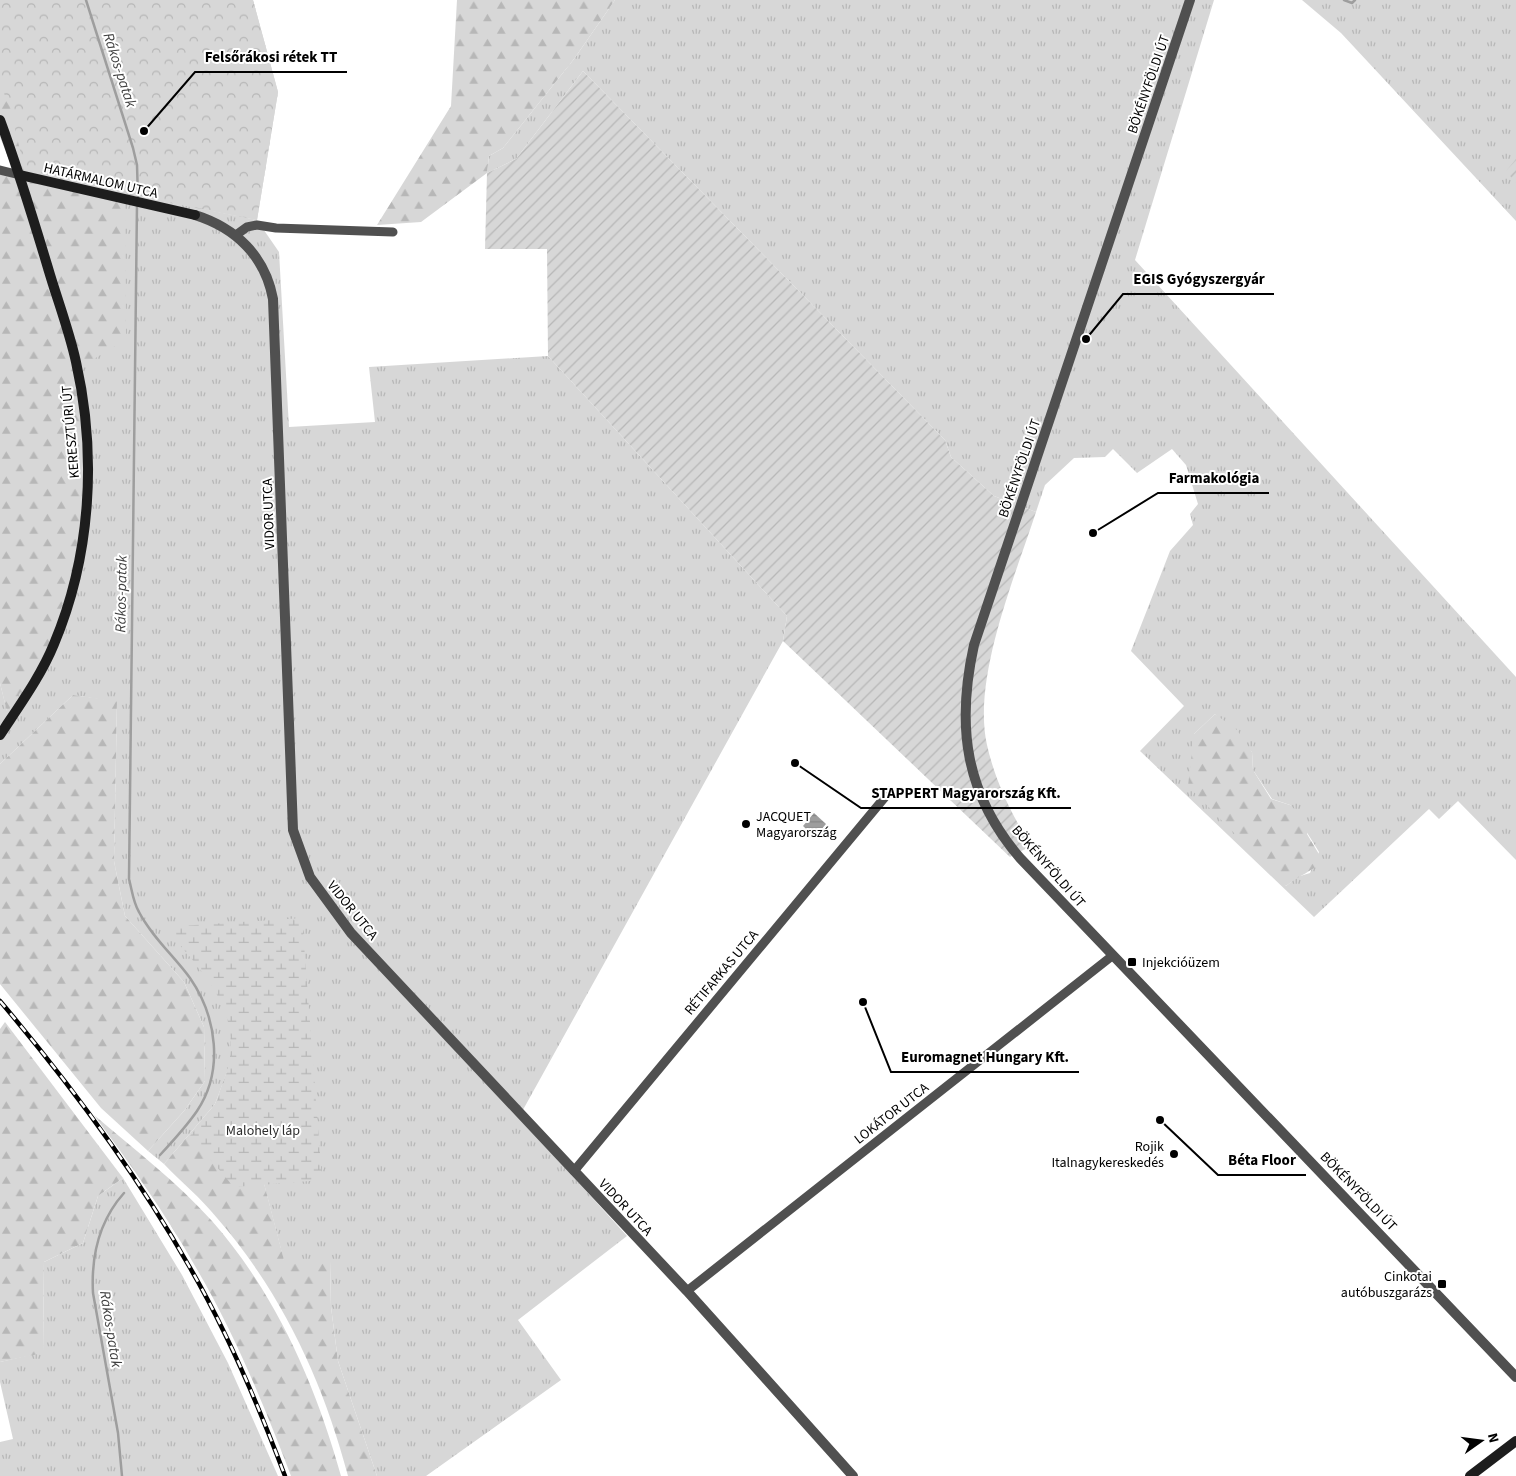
<svg xmlns="http://www.w3.org/2000/svg" width="1516" height="1476" viewBox="0 0 1516 1476" font-family="'Source Sans 3',sans-serif">
	<style>
		.grass { fill: url(#grass-tufts); fill-rule: evenodd }
		.forest { fill: url(#forest-firs) }
		.wetland { fill: url(#wetland-marsh) }
		.park { fill: url(#park-crowns) }
		.garden { fill: url(#garden-furrows) }
		.water { fill: url(#water-rules) }
		.lines { fill: none; stroke-linecap: round; stroke-linejoin: round }
		.stream { stroke: #9e9e9e; stroke-width: 2.5 }
		.minor { stroke: #505050; stroke-width: 9 }
		.tertiary { stroke: #505050; stroke-width: 10 }
		.secondary { stroke: #1d1d1d; stroke-width: 10 }
		.rail-casing { stroke: #000; stroke-width: 4.5 }
		.rail { stroke: #fff; stroke-width: 2.5; stroke-dasharray: 8; stroke-linecap: butt }
		.poi-dot { fill: #000; stroke: #fff; stroke-width: 2 }
		.labels { text-anchor: middle; stroke-width: 4; stroke-linejoin: round; paint-order: stroke }
		.street-label { font-size: 14px; fill: #000; stroke: #fff }
		.poi-label { font-size: 14px; fill: #000; stroke: #fff; text-anchor: start }
		.park-label { font-size: 14px; fill: #2e2e2e; stroke: #fff }
		.water-label { font-size: 15px; font-style: italic; fill: #3f3f3f; stroke: #fff }
		.leader { fill: none; stroke: #000; stroke-width: 2 }
		.callout-dot { fill: #000; stroke: #fff; stroke-width: 2 }
		.callout-label { font-size: 15px; text-anchor: middle; font-weight: bold; fill: #000; stroke: #fff; stroke-width: 4; stroke-linejoin: round; paint-order: stroke }
	</style>
	<defs>
		<pattern id="grass-tufts" width="24" height="20" patternUnits="userSpaceOnUse" patternTransform="scale(1.25)"><rect width="24" height="20" fill="#d7d7d7"/><path d="M3 7l-1-3M5 7V3M7 7l1-3M15 17l-1-3M17 17v-4M19 17l1-3" fill="none" stroke="#b7b7b7"/></pattern>
		<pattern id="forest-firs" width="22" height="20" patternUnits="userSpaceOnUse" patternTransform="scale(1.25)"><rect width="22" height="20" fill="#d7d7d7"/><path d="M5 1l3.5 6h-7zM16 11l3.5 6h-7z" fill="#b7b7b7"/></pattern>
		<pattern id="wetland-marsh" width="20" height="14" patternUnits="userSpaceOnUse" patternTransform="scale(1.25)"><rect width="20" height="14" fill="#d7d7d7"/><path d="M1 5h8M5 5V1M11 12h8M15 12V8" fill="none" stroke="#b7b7b7"/></pattern>
		<pattern id="park-crowns" width="20" height="18" patternUnits="userSpaceOnUse" patternTransform="scale(1.25)"><rect width="20" height="18" fill="#d7d7d7"/><path d="M2 6a3 3 0 1 1 6 0M12 15a3 3 0 1 1 6 0" fill="none" stroke="#b7b7b7"/></pattern>
		<pattern id="garden-furrows" width="10" height="10" patternUnits="userSpaceOnUse" patternTransform="scale(1.25)"><rect width="10" height="10" fill="#d7d7d7"/><path d="M-1 1l2-2M0 10L10 0M9 11l2-2" fill="none" stroke="#b7b7b7"/></pattern>
		<pattern id="water-rules" width="6" height="5" patternUnits="userSpaceOnUse" patternTransform="scale(1.25)"><rect width="6" height="5" fill="#9e9e9e"/><path d="M0 2.5h6" fill="none" stroke="#868686"/></pattern>
	</defs>
	<rect width="100%" height="100%" fill="#fff"/>
	<g class="grass">
		<path d="M615,0H1214L1135,260L1516,677V860L1458,801L1439,819L1429,809L1314,917L1140,751L1184,706L1131,651L1170,551L1193,525L1190,514L1198,504L1186,465L1172,449L1137,473L1113,449L1105,457L1074,458L1045,485L1036,512L994,496L951,457L945,440L583,71L516,159L487,173L489,156L503,148L574,59ZM1215,714L1252,752L1253,770L1272,799L1290,805L1319,852L1310,873L1297,877L1286,886L1194,734Z"/>
		<path d="M1302,0H1516V221L1341,33Z"/>
		<path d="M125,193L257,220L279,252L289,427L375,422L369,367L548,356L787,616L783,641L519,1117L627,1236L518,1320L561,1380L426,1476H377L338,1361L331,1307L330,1261H284L240,1091L228,1069L215,1104L164,1164L148,1151L184,1111L205,1081L204,1027L184,982L125,916L114,861L117,702L73,695L0,764V683L7,711L78,369Z"/>
		<path d="M123,1178L182,1275L228,1363L278,1476H0V1442L13,1439L0,1382V1362L43,1352L44,1262L83,1243L98,1196Z"/>
	</g>
	<g class="forest">
		<path d="M0,0H253L278,92L257,220L125,194L126,339L78,369L84,456L78,556L47,653L7,712L0,683V174L15,175L0,137Z"/>
		<path d="M457,0H615L574,59L503,148L489,156L487,173L421,222L377,225L451,106Z"/>
		<path d="M73,695L117,701L114,861L125,916L184,982L204,1027L205,1081L184,1111L148,1151L101,1108L0,984V764Z"/>
		<path d="M1215,714L1237,730L1252,752L1253,770L1271,799L1290,805L1311,825L1307,834L1323,861C1311,872 1298,876 1286,886L1188,786L1194,734Z"/>
		<path d="M5,1022L123,1178L98,1196L83,1243L44,1262L43,1353L0,1362V1029Z"/>
		<path d="M228,1068L240,1091L284,1260L330,1261L331,1307L338,1361L377,1476H348C323,1381 282,1293 217,1218C201,1198 181,1182 164,1164L215,1104Z"/>
		<path d="M94,1115C134,1149 177,1182 212,1221C276,1294 315,1383 341,1476H291C264,1405 234,1332 195,1266C165,1213 130,1164 94,1115Z"/>
	</g>
	<path class="wetland" d="M302,918L322,1180L234,1187L190,1136C198,1126 207,1116 214,1106C219,1099 221,1089 224,1081C248,1015 204,973 164,927Z"/>
	<path class="park" d="M0,0H253L278,92L257,220L125,193L36,172L27,166L21,155L10,106L0,85Z"/>
	<g class="garden">
		<path d="M583,71L945,440L951,457L994,496L1036,512C1015,577 972,678 987,745C995,781 1012,815 1031,846L1010,857L783,641L787,616L548,356L547,249H485L487,173L516,159Z"/>
		<path d="M1516,159V183L1506,171Z"/>
	</g>
	<path class="water" d="M814,813L826,824L815,837L803,826Z"/>
	<g class="lines">
		<g class="stream">
			<path d="M86,0L133,148L137,165L138,198"/>
			<path d="M1344,0L1352,3L1355,0"/>
			<path d="M137,204L129,879C132,890 133,902 139,912C152,937 174,956 190,978C217,1017 224,1071 197,1111C186,1127 173,1141 160,1155"/>
			<path d="M122,1476L118,1433L93,1293C91,1256 99,1221 124,1193"/>
		</g>
		<g class="minor">
			<path d="M0,170L20,175"/>
			<path d="M236,235L247,227L257,225L276,228L393,232"/>
			<path d="M574,1171L890,791"/>
			<path d="M687,1291L1112,956"/>
		</g>
		<g class="tertiary">
			<path d="M1190,0L974,645C956,726 965,794 1020,858L1516,1377"/>
			<path d="M195,215C236,228 265,256 273,299L293,830L310,877L351,933L687,1291L853,1476"/>
		</g>
		<g class="secondary">
			<path d="M0,120C18,169 33,218 48,268C57,299 69,330 76,362C97,455 91,556 54,644C41,676 19,706 0,735"/>
			<path d="M20,175L195,215"/>
			<path d="M1470,1476L1516,1441"/>
		</g>
		<defs>
			<path id="rail" d="M0,1001C70,1084 135,1171 189,1266C228,1333 258,1404 285,1476"/>
		</defs>
		<use href="#rail" class="rail-casing"/>
		<use href="#rail" class="rail"/>
	</g>
	<g class="poi-dot">
		<circle cx="746" cy="824" r="5"/>
		<rect x="1127" y="957" width="10" height="10" rx="2.5"/>
		<circle cx="1174" cy="1154" r="5"/>
		<rect x="1437" y="1279" width="10" height="10" rx="2.5"/>
	</g>
	<g class="labels">
		<g class="street-label">
			<text transform="translate(1148 84) rotate(-71)" y="5">BÖKÉNYFÖLDI ÚT</text>
			<text transform="translate(101 180) rotate(13)" y="5">HATÁRMALOM UTCA</text>
			<text transform="translate(70 432) rotate(-95)" y="5">KERESZTÚRI ÚT</text>
			<text transform="translate(1019 468) rotate(-71)" y="5">BÖKÉNYFÖLDI ÚT</text>
			<text transform="translate(268 514) rotate(-92)" y="5">VIDOR UTCA</text>
			<text transform="translate(1049 866) rotate(49)" y="5">BÖKÉNYFÖLDI ÚT</text>
			<text transform="translate(353 910) rotate(51)" y="5">VIDOR UTCA</text>
			<text transform="translate(721 972) rotate(-50)" y="5">RÉTIFARKAS UTCA</text>
			<text transform="translate(891 1113) rotate(-38)" y="5">LOKÁTOR UTCA</text>
			<text transform="translate(1359 1191) rotate(46)" y="5">BÖKÉNYFÖLDI ÚT</text>
			<text transform="translate(626 1207) rotate(47)" y="5">VIDOR UTCA</text>
		</g>
		<g class="poi-label">
			<text x="756" y="821">JACQUET<tspan x="756" dy="16">Magyarország</tspan></text>
			<text x="1142" y="967">Injekcióüzem</text>
			<text x="1164" y="1151" text-anchor="end">Rojik<tspan x="1164" dy="16">Italnagykereskedés</tspan></text>
			<text x="1432" y="1281" text-anchor="end">Cinkotai<tspan x="1432" dy="16">autóbuszgarázs</tspan></text>
		</g>
		<g class="park-label">
			<text x="263" y="1135">Malohely láp</text>
		</g>
		<g class="water-label">
			<text transform="translate(120 70) rotate(72)" y="5">Rákos-patak</text>
			<text transform="translate(121 594) rotate(-89)" y="5">Rákos-patak</text>
			<text transform="translate(111 1329) rotate(81)" y="5">Rákos-patak</text>
		</g>
	</g>
	<path class="leader" d="M144 131L195 72H347M1086 339L1123 294H1274M1093 533L1158 493H1269M795 763L861 808H1071M863 1002L891 1072H1079M1160 1120L1218 1175H1306"/>
	<g class="callout-dot">
		<circle cx="144" cy="131" r="5"/>
		<circle cx="1086" cy="339" r="5"/>
		<circle cx="1093" cy="533" r="5"/>
		<circle cx="795" cy="763" r="5"/>
		<circle cx="863" cy="1002" r="5"/>
		<circle cx="1160" cy="1120" r="5"/>
	</g>
	<g class="callout-label">
		<text x="271" y="62">Felsőrákosi rétek TT</text>
		<text x="1199" y="284">EGIS Gyógyszergyár</text>
		<text x="1214" y="483">Farmakológia</text>
		<text x="966" y="798">STAPPERT Magyarország Kft.</text>
		<text x="985" y="1062">Euromagnet Hungary Kft.</text>
		<text x="1262" y="1165">Béta Floor</text>
	</g>
	<g transform="translate(1481 1441) rotate(76)" stroke="#ffffff" stroke-width="4" paint-order="stroke">
	<path d="M0-4L9 19L0 12L-9 19Z" fill="#000000"/>
	<text y="-8" font-size="14" font-weight="bold" text-anchor="middle" fill="#000000">N</text>
	</g>
</svg>
